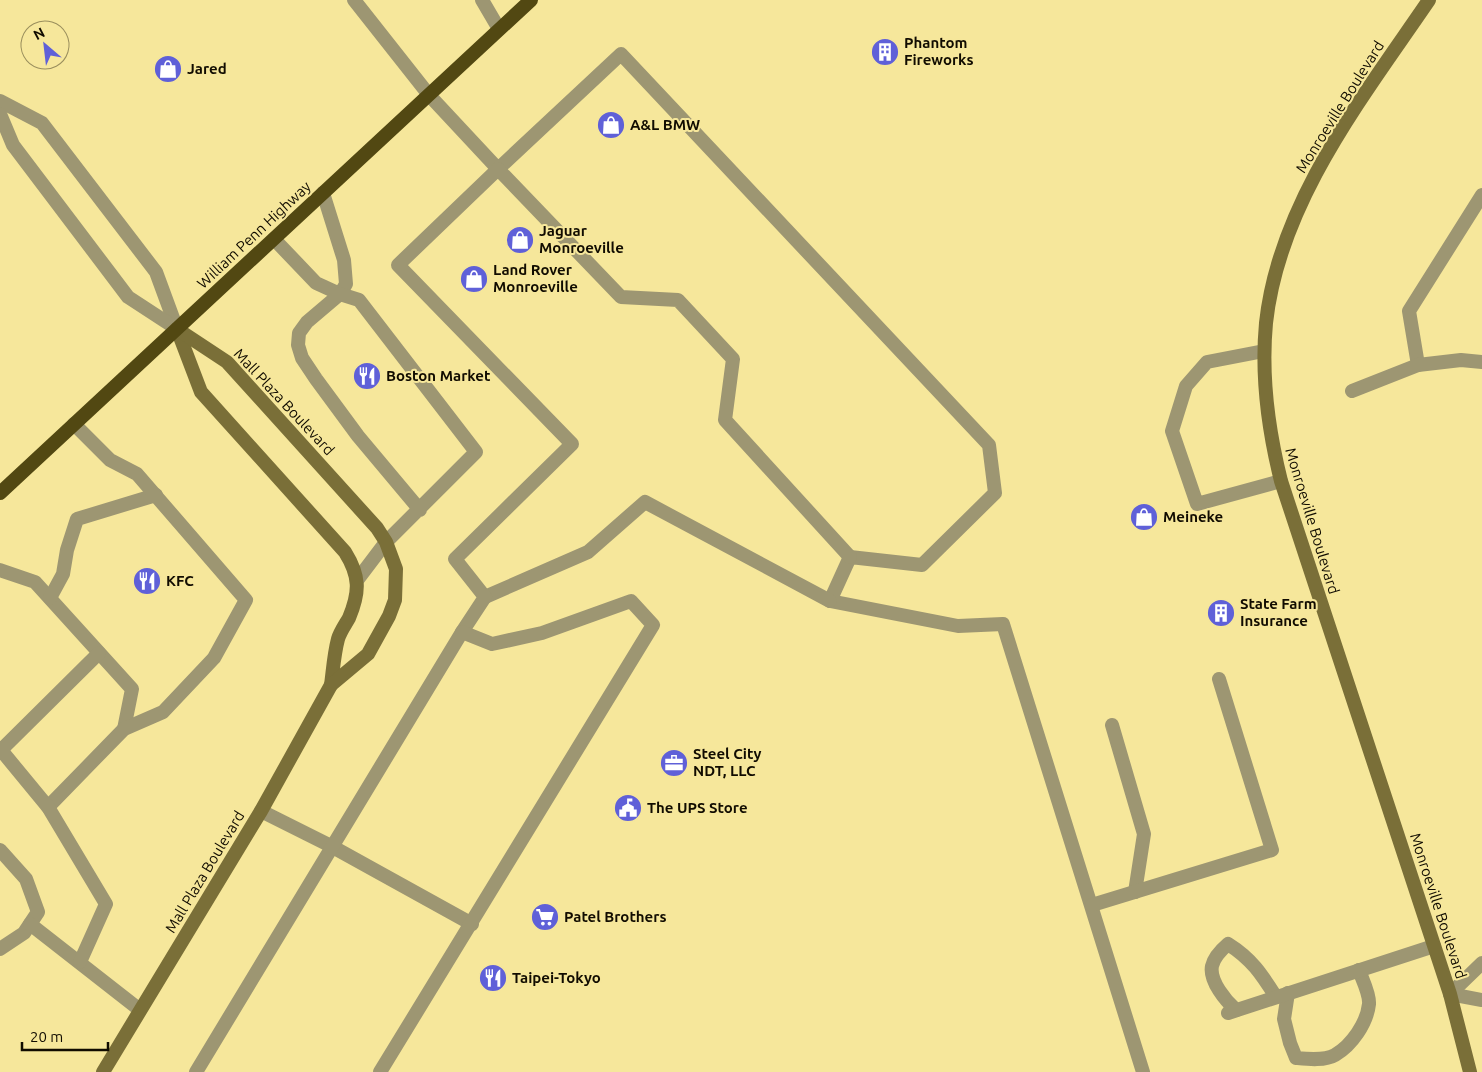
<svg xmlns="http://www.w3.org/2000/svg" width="1482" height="1072" viewBox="0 0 1482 1072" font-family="Ubuntu,sans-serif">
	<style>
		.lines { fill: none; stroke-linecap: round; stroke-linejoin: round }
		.service { stroke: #9d9672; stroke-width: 14 }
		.tertiary { stroke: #9d9672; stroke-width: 14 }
		.secondary { stroke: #7a6f38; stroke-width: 14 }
		.trunk { stroke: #524812; stroke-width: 14 }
		.labels { text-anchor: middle; stroke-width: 4; stroke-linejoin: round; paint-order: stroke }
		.poi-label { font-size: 15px; font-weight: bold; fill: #110c00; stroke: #f6e79b; text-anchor: start }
		.street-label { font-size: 15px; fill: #110c00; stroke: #f6e79b }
	</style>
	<rect width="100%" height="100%" fill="#f6e79b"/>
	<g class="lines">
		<g class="service">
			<path d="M354,0L429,95L498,169L621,54L989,445L995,493L922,565L850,557L830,601L958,626L1003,624L1143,1072"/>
			<path d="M482,0L499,29"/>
			<path d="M0,101L42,123L156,272L177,329"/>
			<path d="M0,114L13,145L128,297L177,329"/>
			<path d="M274,239L316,283L340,294L346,284L344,260L323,193"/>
			<path d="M1264,351L1207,362L1186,386L1172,431L1197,504L1281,481"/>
			<path d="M1418,365L1409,311L1482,195"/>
			<path d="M1352,391L1418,365L1461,360L1482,362"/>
			<path d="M0,570L35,582L132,689L124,729"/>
			<path d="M358,579L386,542L476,452L359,300L340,294L307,322L299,333L298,345L302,358L316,379L358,436L420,510"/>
			<path d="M485,597L588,552L645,502L830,601"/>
			<path d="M50,598L63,574L67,550L77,519L156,495"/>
			<path d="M462,632L485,597L455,559L572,444L398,265L498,169L621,297L678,300L733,359L725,420L850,557"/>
			<path d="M1112,725L1144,834L1135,892"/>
			<path d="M48,807L124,729L163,712L214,658L246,600L137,474L110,460L74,424"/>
			<path d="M261,811L331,846L472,924"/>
			<path d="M0,850L26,879L38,912L24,933L0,949"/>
			<path d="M1092,905L1272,850L1219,679"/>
			<path d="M30,924L140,1010"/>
			<path d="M80,962L106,904L48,807L1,750L99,653"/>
			<path d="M1288,993L1284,1019L1290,1043L1296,1058C1307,1059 1325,1061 1335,1055C1352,1045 1367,1023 1369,1004C1370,994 1362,979 1359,970"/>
			<path d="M1236,1010C1226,1001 1209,981 1212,966C1214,957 1221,950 1228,944C1252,959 1262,975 1276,997"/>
			<path d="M1228,1013L1434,946"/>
			<path d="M196,1072L462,632L492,644L542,633L631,601L653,625L380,1072"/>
		</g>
		<g class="tertiary">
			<path d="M1450,994L1482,963"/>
			<path d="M1450,994L1482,1000"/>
		</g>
		<g class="secondary">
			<path d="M1429,0C1363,97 1279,202 1266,323C1261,376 1268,429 1281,481L1450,994L1470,1072"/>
			<path d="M177,329L201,392L345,552C360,576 360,592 349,618C345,625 340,632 338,639C334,654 333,670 331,685"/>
			<path d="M103,1072L261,811L331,685L368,654L389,616L395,600L396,569L386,542L377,528L227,362L177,329"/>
		</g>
		<path class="trunk" d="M0,493L531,0"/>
	</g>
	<defs>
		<symbol id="building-disc" viewBox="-11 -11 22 22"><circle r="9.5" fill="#5f60d8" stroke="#f6e79b"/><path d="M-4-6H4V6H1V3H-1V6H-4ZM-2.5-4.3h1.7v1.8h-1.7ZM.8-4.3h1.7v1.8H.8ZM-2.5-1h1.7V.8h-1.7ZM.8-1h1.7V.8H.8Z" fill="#fff"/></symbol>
		<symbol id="shop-disc" viewBox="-11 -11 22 22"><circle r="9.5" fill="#5f60d8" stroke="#f6e79b"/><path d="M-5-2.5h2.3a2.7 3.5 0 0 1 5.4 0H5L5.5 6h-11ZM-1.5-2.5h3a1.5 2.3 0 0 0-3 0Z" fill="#fff"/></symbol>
		<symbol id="restaurant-disc" viewBox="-11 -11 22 22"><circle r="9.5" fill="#5f60d8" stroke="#f6e79b"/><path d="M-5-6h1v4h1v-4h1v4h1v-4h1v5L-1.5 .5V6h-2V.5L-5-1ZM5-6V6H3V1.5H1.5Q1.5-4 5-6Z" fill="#fff"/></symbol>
		<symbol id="office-disc" viewBox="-11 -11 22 22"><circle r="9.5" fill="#5f60d8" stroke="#f6e79b"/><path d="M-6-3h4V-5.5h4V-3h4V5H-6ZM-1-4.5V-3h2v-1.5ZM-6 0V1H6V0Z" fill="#fff"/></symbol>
		<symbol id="civic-disc" viewBox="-11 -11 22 22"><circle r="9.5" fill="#5f60d8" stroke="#f6e79b"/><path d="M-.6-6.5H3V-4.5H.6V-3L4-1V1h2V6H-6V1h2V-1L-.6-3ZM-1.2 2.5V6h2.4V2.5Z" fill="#fff"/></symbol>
		<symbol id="supermarket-disc" viewBox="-11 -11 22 22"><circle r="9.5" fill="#5f60d8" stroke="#f6e79b"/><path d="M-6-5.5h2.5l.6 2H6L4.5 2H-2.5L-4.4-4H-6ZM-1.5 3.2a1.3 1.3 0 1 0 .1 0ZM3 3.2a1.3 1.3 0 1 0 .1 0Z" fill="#fff"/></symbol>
	</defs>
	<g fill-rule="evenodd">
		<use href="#building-disc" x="869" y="36" width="32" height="32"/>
		<use href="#shop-disc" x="152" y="53" width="32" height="32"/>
		<use href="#shop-disc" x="595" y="109" width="32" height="32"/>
		<use href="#shop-disc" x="504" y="224" width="32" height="32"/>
		<use href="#shop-disc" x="458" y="263" width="32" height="32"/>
		<use href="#restaurant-disc" x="351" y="360" width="32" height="32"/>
		<use href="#shop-disc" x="1128" y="501" width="32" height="32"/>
		<use href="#restaurant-disc" x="131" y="565" width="32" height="32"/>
		<use href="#building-disc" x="1205" y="597" width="32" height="32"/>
		<use href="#office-disc" x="658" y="747" width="32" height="32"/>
		<use href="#civic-disc" x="612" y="792" width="32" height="32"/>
		<use href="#supermarket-disc" x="529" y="901" width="32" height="32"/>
		<use href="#restaurant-disc" x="477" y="962" width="32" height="32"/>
	</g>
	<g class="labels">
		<g class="poi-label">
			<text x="904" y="48">Phantom<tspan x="904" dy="17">Fireworks</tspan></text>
			<text x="187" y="74">Jared</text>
			<text x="630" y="130">A&amp;L BMW</text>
			<text x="539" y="236">Jaguar<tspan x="539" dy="17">Monroeville</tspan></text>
			<text x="493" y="275">Land Rover<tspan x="493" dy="17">Monroeville</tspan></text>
			<text x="386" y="381">Boston Market</text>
			<text x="1163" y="522">Meineke</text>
			<text x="166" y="586">KFC</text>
			<text x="1240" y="609">State Farm<tspan x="1240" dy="17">Insurance</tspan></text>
			<text x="693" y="759">Steel City<tspan x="693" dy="17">NDT, LLC</tspan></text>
			<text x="647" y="813">The UPS Store</text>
			<text x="564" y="922">Patel Brothers</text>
			<text x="512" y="983">Taipei-Tokyo</text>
		</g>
		<g class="street-label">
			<text transform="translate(1340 107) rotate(-58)" y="5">Monroeville Boulevard</text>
			<text transform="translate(254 235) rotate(-43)" y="5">William Penn Highway</text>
			<text transform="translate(284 402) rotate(47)" y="5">Mall Plaza Boulevard</text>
			<text transform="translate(1312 521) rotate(73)" y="5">Monroeville Boulevard</text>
			<text transform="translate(205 872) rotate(-59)" y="5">Mall Plaza Boulevard</text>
			<text transform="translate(1438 906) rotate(72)" y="5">Monroeville Boulevard</text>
		</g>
	</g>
	<g transform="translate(45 45) rotate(332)"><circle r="24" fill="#f6e79b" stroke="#9a8f5d"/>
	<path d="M0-4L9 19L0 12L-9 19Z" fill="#5f60d8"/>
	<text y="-8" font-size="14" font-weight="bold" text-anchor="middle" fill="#110c00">N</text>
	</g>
	<path d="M22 1042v8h86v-8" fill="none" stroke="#110c00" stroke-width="2.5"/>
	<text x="30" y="1042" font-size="15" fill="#110c00" stroke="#f6e79b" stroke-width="4" paint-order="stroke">20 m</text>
</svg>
